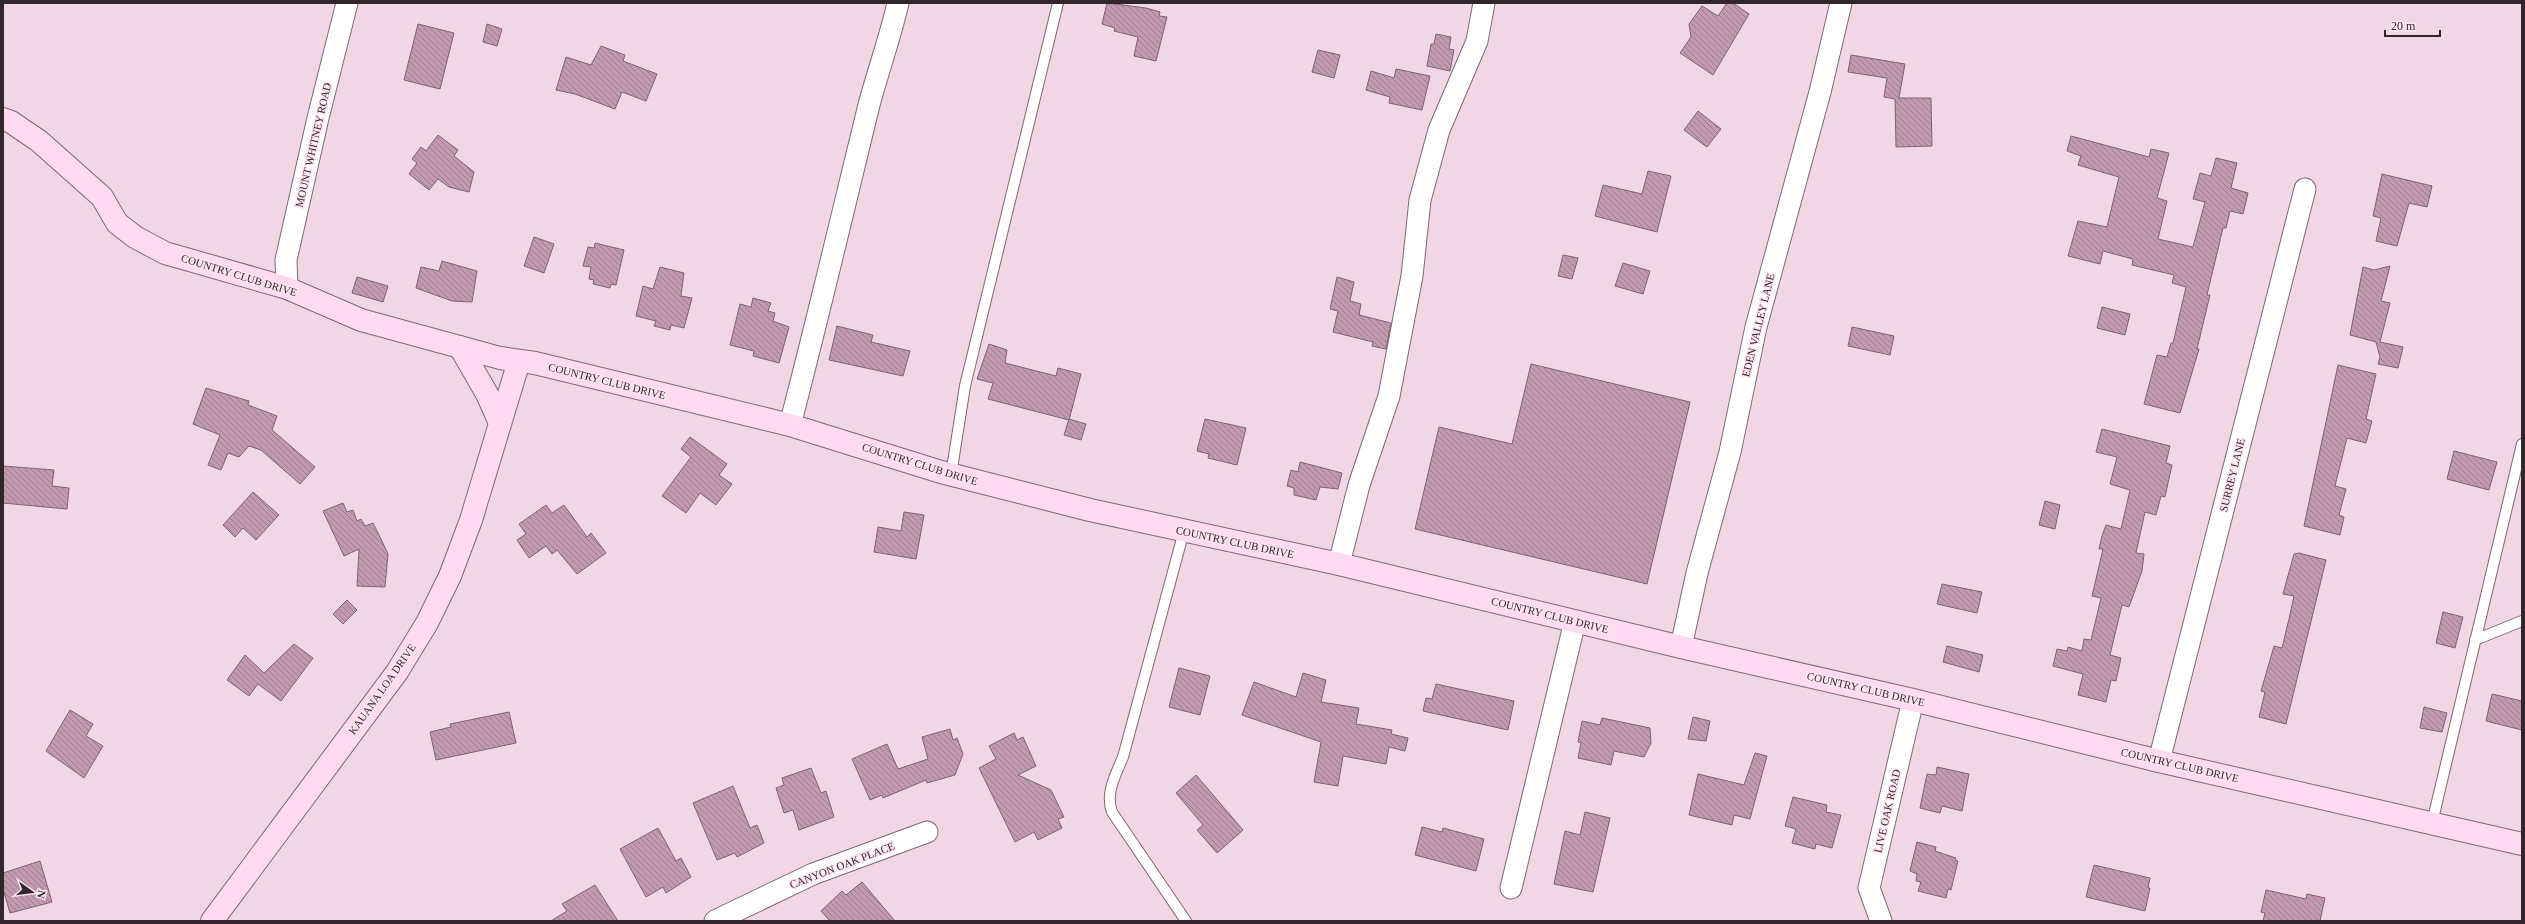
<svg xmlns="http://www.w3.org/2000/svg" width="2525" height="924" viewBox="0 0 2525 924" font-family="Georgia,serif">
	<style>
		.building { fill: url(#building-back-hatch); stroke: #7a6470 }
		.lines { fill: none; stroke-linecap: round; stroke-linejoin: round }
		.lane-casing { stroke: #7e6874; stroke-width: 12 }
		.street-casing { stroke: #7e6874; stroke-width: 23 }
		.secondary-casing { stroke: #7e6874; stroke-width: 24 }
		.lane { stroke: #fff; stroke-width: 10 }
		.street { stroke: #fff; stroke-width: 21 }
		.secondary { stroke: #ffdaf0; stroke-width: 22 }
		.labels { text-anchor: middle; stroke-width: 3; stroke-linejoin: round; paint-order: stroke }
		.street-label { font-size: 11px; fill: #30262c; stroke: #ffe4f2 }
	</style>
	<defs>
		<pattern id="building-back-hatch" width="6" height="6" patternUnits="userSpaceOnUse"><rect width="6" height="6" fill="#c399af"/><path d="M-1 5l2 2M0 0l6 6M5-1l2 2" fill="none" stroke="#9f7d8f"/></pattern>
	</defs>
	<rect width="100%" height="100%" fill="#f1d7e5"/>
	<g class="building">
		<path d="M1107,3L1146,8L1160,12L1159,16L1167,17L1156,61L1134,56L1138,37L1114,31L1115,28L1102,24Z"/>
		<path d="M1727,3H1733L1749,14L1713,75L1680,53L1691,37L1689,24L1702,6L1718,16Z"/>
		<path d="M418,24L454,33L440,89L404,80Z"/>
		<path d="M487,24L502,29L497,46L483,42Z"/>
		<path d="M1436,34L1451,37L1449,49L1454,50L1450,71L1427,66L1431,44H1434Z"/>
		<path d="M601,46L625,55L623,61L657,74L646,101L622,92L615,109L575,94L556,90L566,57L591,65Z"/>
		<path d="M1318,50L1340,55L1334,78L1312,72Z"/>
		<path d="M1851,55L1905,64L1899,98H1931L1932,146L1896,147L1895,99L1884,97L1887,78L1848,72Z"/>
		<path d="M1396,69L1430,76L1422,110L1389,103L1390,97L1366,90L1371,71L1394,78Z"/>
		<path d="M1698,111L1721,129L1707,147L1684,130Z"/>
		<path d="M438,135L458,150L454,156L474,172L469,192L449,187L438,179L429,190L409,174L417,163L412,159L421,147L426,151Z"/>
		<path d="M2071,136L2149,157L2151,149L2169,153L2157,198L2167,201L2158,239L2193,247L2205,202L2193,199L2200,173L2211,176L2216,158L2237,163L2231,188L2248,193L2243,214L2230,211L2226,228H2223L2207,295H2210L2197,349H2199L2180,413L2144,404L2157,355L2167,357L2171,343H2173L2186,287L2172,283L2174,275L2132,265L2133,259L2103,251L2100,264L2068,256L2078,221L2107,227L2119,177L2078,165L2081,156L2067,151Z"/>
		<path d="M1648,171L1671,176L1657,232L1595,216L1603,185L1642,194Z"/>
		<path d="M2382,174L2432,186L2427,207L2409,203L2397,246L2376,241L2381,218L2373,216Z"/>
		<path d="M534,237L554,244L544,273L524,266Z"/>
		<path d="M595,243L624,250L616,285L611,284L610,288L593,284L594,280L589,279L591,267L583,266L588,247L594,248Z"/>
		<path d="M1563,255L1578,258L1572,279L1558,276Z"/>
		<path d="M442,261L477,271L472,302L452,301L416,288L421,267L439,271Z"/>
		<path d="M1623,263L1650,271L1643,294L1615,286Z"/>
		<path d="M2390,266L2381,301L2390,303L2380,342L2403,347L2398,368L2378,364L2380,357L2376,342L2350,335L2363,267L2374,270Z"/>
		<path d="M660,267L684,273L681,296L692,298L684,328L671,325L670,330L654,326L656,321L636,316L643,286L653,289Z"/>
		<path d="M357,277L388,286L383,302L352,293Z"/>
		<path d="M1337,277L1354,282L1350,301L1361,304L1359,315L1391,323L1386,349L1372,346L1373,342L1333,332L1338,311L1330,309Z"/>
		<path d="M753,298L771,303L768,311L775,313L773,321L789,327L779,363L753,356L754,351L730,345L740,304L751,307Z"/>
		<path d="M2102,307L2130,314L2125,335L2097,328Z"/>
		<path d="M837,326L873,335L871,342L910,351L903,376L829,360Z"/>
		<path d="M1852,327L1894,336L1890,355L1848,346Z"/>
		<path d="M989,344L1007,350L1005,363L1056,376L1058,368L1081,374L1069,420L988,399L993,383L977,379Z"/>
		<path d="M1531,364L1690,402L1647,584L1415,529L1439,427L1512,444Z"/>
		<path d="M2338,365L2376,374L2366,419L2372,421L2366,443L2347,438L2335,486L2346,489L2339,515L2344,517L2340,535L2304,526Z"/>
		<path d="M206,388L249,401L248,405L277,416L272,430L315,467L300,484L261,450L249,446L239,457L228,453L221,470L208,465L220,435L193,424Z"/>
		<path d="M1069,419L1086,424L1081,440L1064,435Z"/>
		<path d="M1205,419L1246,428L1237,465L1208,458L1209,454L1197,451Z"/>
		<path d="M2102,429L2170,446L2166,463L2172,465L2165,497L2161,496L2156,515L2145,512L2136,553L2144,554L2142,571L2129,607L2122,605L2110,655L2121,658L2116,681L2111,680L2106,702L2078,695L2083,674L2053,666L2057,649L2067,651L2068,647L2082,651L2084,639L2091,640L2101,598L2092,596L2103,549H2099L2102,536L2106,525L2121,529L2130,490L2110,484L2117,457L2096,452Z"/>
		<path d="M690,437L727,464L719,475L732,484L716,505L700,493L686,513L662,496L691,457L681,449Z"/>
		<path d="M2454,451L2497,462L2489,490L2447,479Z"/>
		<path d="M1300,462L1342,473L1338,489L1320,487L1316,500L1294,495V488L1287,486L1291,470L1298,472Z"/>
		<path d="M3,466L54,470L52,486L69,488L67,509L3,503Z"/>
		<path d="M253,492L279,515L256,540L243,528L235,537L223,525Z"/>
		<path d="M2045,501L2060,505L2055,529L2039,525Z"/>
		<path d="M343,503L347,512L353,510L357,521L361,519L365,526L373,523L380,537L388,554L385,587L357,586L359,549L344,556L323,511Z"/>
		<path d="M546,505L552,513L564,505L587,537L591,533L606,553L577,574L557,550L552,554L546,546L529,558L517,540L526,534L519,524Z"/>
		<path d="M904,512L924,515L916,559L874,552L878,527L901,531Z"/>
		<path d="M2299,553L2326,560L2286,724L2259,717L2265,692L2261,691L2274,646L2282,648L2289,619L2294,596L2283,594L2294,554Z"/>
		<path d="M1942,584L1982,592L1977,613L1937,604Z"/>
		<path d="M347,600L357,610L343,624L333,614Z"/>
		<path d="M2443,612L2463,617L2455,648L2436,643Z"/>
		<path d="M294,644L313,658L281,701L258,684L249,696L227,680L245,655L264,673Z"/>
		<path d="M1947,646L1983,655L1979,672L1943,662Z"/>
		<path d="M1179,668L1210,676L1200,715L1169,707Z"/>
		<path d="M1303,673L1326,680L1321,702L1359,708L1356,724L1392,730L1391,734L1408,738L1405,751L1389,747L1386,764L1343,756L1338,786L1314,782L1321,742L1242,715L1254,682L1296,697Z"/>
		<path d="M1436,684L1514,701L1508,730L1423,711L1426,698L1432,699Z"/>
		<path d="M2492,694L2522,701V730L2486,721Z"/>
		<path d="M2424,707L2447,713L2442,732L2420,728Z"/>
		<path d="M70,710L93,724L86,736L103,746L84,778L46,751Z"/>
		<path d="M509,712L516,743L436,760L430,732L451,727L450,724Z"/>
		<path d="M1693,717L1710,721L1706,741L1688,739Z"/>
		<path d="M1602,718L1650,728L1651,743L1644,757L1614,751L1611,765L1578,758L1581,743L1578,742L1582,721L1600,725Z"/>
		<path d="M950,729L953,740L957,738L963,754L955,775L927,783L926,780L883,798L882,795L870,800L852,759L887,744L898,769L928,759L922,737Z"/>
		<path d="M1014,733L1017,740L1023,737L1036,766L1018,775L1051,790L1064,817L1058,819L1062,828L1038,840L1034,832L1015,842L979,768L996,759L989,746Z"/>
		<path d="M1755,753L1767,756L1750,819L1734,815L1732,825L1689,815L1698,774L1744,785Z"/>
		<path d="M1937,767L1969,774L1962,811L1942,806L1940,813L1920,808L1927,774L1936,775Z"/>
		<path d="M811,768L821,793L826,791L834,817L799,830L793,810L784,813L776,788L784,785L782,778Z"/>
		<path d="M1196,775L1243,830L1217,853L1197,830L1203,825L1176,793Z"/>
		<path d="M733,786L750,828L757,825L764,843L737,857L735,853L717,860L693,803Z"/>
		<path d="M1793,797L1827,805L1826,812L1841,815L1832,848L1816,844L1815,849L1792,843L1796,829L1785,826Z"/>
		<path d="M1585,812L1610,818L1593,892L1554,884L1565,831L1580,835Z"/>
		<path d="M1422,827L1442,832L1443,828L1484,839L1476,871L1415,855Z"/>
		<path d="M658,828L676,861L681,858L691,877L666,893L663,887L646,897L620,849Z"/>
		<path d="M1917,842L1936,847L1935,851L1956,858L1955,860L1958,861L1951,890L1948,889L1946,898L1918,891L1921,882L1916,881L1917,874L1910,871Z"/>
		<path d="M40,861L52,902L10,913L3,889V873Z"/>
		<path d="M2094,865L2150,878L2148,888H2150L2145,911L2086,897Z"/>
		<path d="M862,882L895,921H830L821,911L842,891L846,895Z"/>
		<path d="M595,885L618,921H551L567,911L562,904Z"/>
		<path d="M2266,890L2306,899L2307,894L2325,898L2320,921H2263L2265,913L2261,912Z"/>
	</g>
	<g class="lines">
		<defs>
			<g id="lane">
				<path d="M951,475L965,386L1058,3"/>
				<path d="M1184,531L1123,757C1116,774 1105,793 1112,812L1186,921"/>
				<path d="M2475,640L2522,621"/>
				<path d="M2432,823L2522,444"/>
			</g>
			<g id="street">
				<path d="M287,288L286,260L318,118L347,3"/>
				<path d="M790,425C818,318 843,211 869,105C878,71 890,38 898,3"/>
				<path d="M1339,564L1359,485L1389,396L1412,276L1420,200L1439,130L1477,41L1484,3"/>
				<path d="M1681,647L1697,573L1730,452L1756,327L1820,92L1841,3"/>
				<path d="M2159,761L2305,189"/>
				<path d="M1511,888L1575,621"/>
				<path d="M715,921L813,874L927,832"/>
				<path d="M1881,921L1869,888L1913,700"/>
			</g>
			<g id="secondary">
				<path d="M3,119L11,122L39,141L102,197L117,223L135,237L165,253L287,288L361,320L500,358L535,363L790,425L941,472L1090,510L1339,564L1681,647L1913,700L2159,761L2522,844"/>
				<path d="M460,347L487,394L500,423"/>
				<path d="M212,921L397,672L427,623L450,576L471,520L519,361"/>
			</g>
		</defs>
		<use href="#lane" class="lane-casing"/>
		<use href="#street" class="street-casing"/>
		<use href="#secondary" class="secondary-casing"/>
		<use href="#lane" class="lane"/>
		<use href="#street" class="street"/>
		<use href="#secondary" class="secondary"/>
	</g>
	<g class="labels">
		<g class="street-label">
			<text transform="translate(313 145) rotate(-77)" y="4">MOUNT WHITNEY ROAD</text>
			<text transform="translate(239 275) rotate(17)" y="4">COUNTRY CLUB DRIVE</text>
			<text transform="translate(1758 325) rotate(-76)" y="4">EDEN VALLEY LANE</text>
			<text transform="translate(607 381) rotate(14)" y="4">COUNTRY CLUB DRIVE</text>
			<text transform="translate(920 464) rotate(17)" y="4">COUNTRY CLUB DRIVE</text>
			<text transform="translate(2232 475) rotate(-76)" y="4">SURREY LANE</text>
			<text transform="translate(1235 542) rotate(12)" y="4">COUNTRY CLUB DRIVE</text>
			<text transform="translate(1550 615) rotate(14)" y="4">COUNTRY CLUB DRIVE</text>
			<text transform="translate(382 689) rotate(-55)" y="4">KAUANA LOA DRIVE</text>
			<text transform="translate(1866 689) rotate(13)" y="4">COUNTRY CLUB DRIVE</text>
			<text transform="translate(2180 765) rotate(13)" y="4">COUNTRY CLUB DRIVE</text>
			<text transform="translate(1887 811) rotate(-77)" y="4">LIVE OAK ROAD</text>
			<text transform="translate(842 865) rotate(-21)" y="4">CANYON OAK PLACE</text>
		</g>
	</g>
	<rect width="2525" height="924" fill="none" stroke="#30262c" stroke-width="8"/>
	<g transform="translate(32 892) rotate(104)" stroke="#ffe4f2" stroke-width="3" paint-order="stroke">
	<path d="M0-3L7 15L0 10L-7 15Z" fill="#30262c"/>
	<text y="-6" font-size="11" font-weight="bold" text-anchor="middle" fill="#30262c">N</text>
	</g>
	<path d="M2385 30v6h55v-6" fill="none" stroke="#30262c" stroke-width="2"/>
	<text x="2391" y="30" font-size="12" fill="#30262c" stroke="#ffe4f2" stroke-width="3" paint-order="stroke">20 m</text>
</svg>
